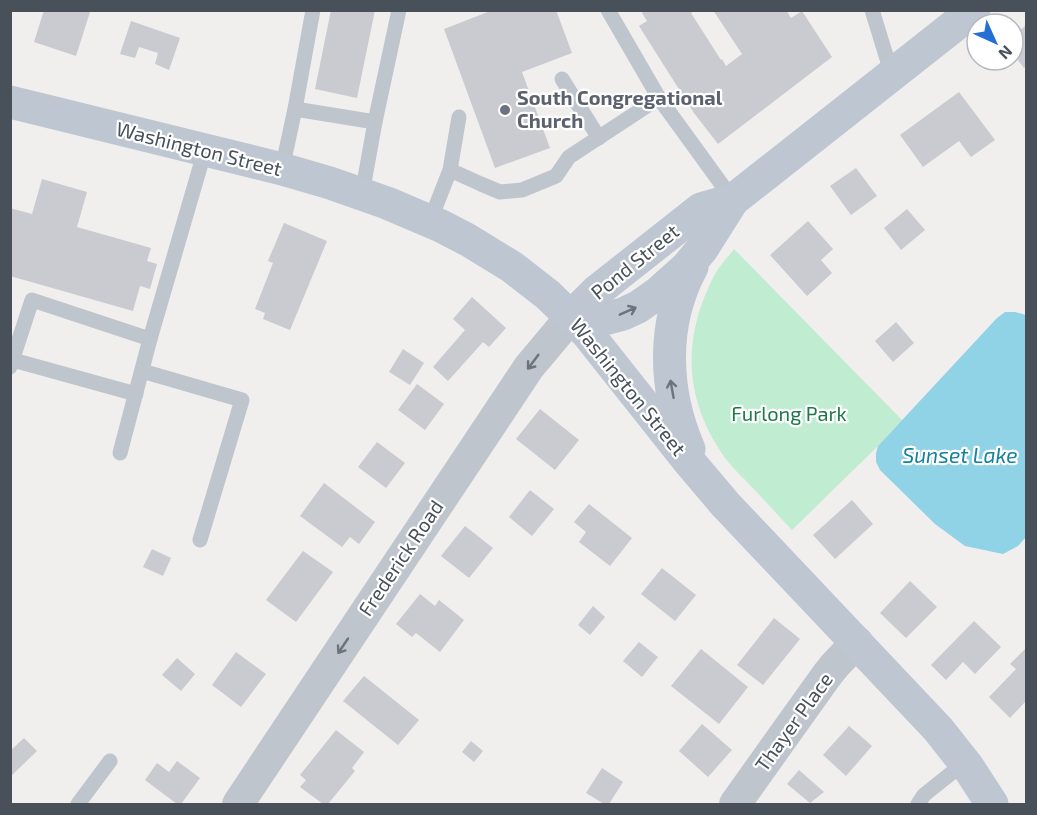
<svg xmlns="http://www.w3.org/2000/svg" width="1037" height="815" viewBox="0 0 1037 815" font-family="'Exo 2',sans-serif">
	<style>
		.green { fill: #c0ecd1 }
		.water { fill: #90d2e6 }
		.building { fill: #c9cbd1 }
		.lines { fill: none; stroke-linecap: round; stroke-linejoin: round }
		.lane { stroke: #bec5cc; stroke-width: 15 }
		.street { stroke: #bec5cc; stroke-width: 32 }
		.secondary { stroke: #bdc6d1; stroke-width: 33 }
		.oneway { stroke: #6b747e }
		.oneway2 { stroke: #6b747c }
		.worship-dot { fill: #6b7280; stroke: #fff; stroke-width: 2 }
		.labels { text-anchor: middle; stroke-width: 4.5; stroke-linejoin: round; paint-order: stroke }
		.worship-label { font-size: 20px; font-weight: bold; fill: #5b616d; stroke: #fff; text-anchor: start }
		.street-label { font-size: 20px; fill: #48515a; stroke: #fff }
		.park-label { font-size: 20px; fill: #1d774b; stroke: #fff }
		.water-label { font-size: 21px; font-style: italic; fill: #16809f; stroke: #fff }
	</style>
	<rect width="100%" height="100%" fill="#f1eeee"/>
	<path class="green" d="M734,249L902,420L878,446L792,530C778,515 765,501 751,486C744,479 736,471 729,463C684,404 680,340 715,274C720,265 728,257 734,249Z"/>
	<path class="water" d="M1005,312H1015L1026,315V537L1018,546L1003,554L965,546L935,524L880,470L876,462V453L878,446L997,318Z"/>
	<g class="building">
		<path d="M44,10H86L90,12L76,56L34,42Z"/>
		<path d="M331,10H375L357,98L315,89Z"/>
		<path d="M493,10H556L572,53L522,72L550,148L495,168L444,29Z"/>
		<path d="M645,10H695L691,13L721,60L722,59L726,66L742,54L713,10H786L791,18L802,11L832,57L718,144L694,113L639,26L647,21L642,13Z"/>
		<path d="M131,21L180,38L169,70L155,64L158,53L139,47L135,58L120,54Z"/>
		<path d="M1025,26L1026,27V66L1024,68L1013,54V36Z"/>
		<path d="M959,92L995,140L971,157L959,141L923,167L900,135Z"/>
		<path d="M856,168L877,196L851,215L830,186Z"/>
		<path d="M42,179L87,192L77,227L151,248L147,261L157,264L150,289L140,286L133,311L10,276V208L32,214Z"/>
		<path d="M907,209L925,230L901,250L884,228Z"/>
		<path d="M808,221L833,249L821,260L832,273L807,296L770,255Z"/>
		<path d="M284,223L327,241L290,330L263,319L265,313L255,309L273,263L268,261Z"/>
		<path d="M472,297L506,328L489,347L483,342L448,381L433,367L465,330L453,319Z"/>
		<path d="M896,322L914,343L893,362L875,341Z"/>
		<path d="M403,349L424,363L410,385L389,372Z"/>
		<path d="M417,384L444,404L425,430L398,410Z"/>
		<path d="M540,409L579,440L555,470L516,439Z"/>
		<path d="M377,442L405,463L386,488L358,467Z"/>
		<path d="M324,483L375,522L359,544L350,537L342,547L300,516Z"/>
		<path d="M530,490L554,509L532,536L509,517Z"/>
		<path d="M852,500L873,524L835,559L813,535Z"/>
		<path d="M589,504L632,538L610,566L579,542L586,532L574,522Z"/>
		<path d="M465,526L493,548L469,578L441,556Z"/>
		<path d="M152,549L171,558L163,576L143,567Z"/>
		<path d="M303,551L333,572L296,622L266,600Z"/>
		<path d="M662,568L696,595L675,621L641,594Z"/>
		<path d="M910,581L937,607L906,638L880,613Z"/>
		<path d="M420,594L435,606L439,600L464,620L440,652L416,633L412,637L396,624Z"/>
		<path d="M593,606L605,617L590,635L578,625Z"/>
		<path d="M774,618L800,639L763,685L737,665Z"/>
		<path d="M974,621L1001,647L975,674L963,662L946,680L931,665Z"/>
		<path d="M639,642L658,657L642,677L623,661Z"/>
		<path d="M701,649L748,687L719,724L671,686Z"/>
		<path d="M1025,649L1026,651V701L1010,718L989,697L1016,669L1010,664Z"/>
		<path d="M236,652L266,674L241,707L212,685Z"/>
		<path d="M177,658L195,674L181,691L162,675Z"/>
		<path d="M364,676L419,720L398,745L343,701Z"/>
		<path d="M702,724L732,750L708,777L679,751Z"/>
		<path d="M849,726L872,746L846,776L823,755Z"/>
		<path d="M336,730L364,752L352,768L355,771L328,804H323L300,787L306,780L300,775Z"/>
		<path d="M24,738L37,751L10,777V751Z"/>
		<path d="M471,741L483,751L474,762L462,752Z"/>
		<path d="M177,761L200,778L181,804H177L145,780L157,763L169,772Z"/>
		<path d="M602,768L623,782L609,804H604L586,793Z"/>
		<path d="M799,770L824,792L810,803L787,784Z"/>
	</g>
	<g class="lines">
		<g class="lane">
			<path d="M608,10L659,98L733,200"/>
			<path d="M872,10L892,75"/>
			<path d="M562,79L599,138"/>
			<path d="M295,109L375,122"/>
			<path d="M282,169L295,109L313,10"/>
			<path d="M450,170L459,117"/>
			<path d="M362,194L375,122L399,10"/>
			<path d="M430,221L450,170L481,184L500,192L522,190L556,176L569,157L659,98"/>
			<path d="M13,360L136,394"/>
			<path d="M10,367L32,300L150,339L205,150"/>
			<path d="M142,371L242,400L200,540"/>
			<path d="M120,453L150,339"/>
			<path d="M78,804L110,761"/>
			<path d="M918,804L924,795L964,763"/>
		</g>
		<g class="street">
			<path d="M238,804L529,367L571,317"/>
			<path d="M735,804L827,675L835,665L857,642"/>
		</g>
		<g class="secondary">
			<path d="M10,102L282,169L330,183L387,203L441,226L468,240L512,267L548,295L587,333L687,459L725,504L938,729L968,767L992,804"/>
			<path d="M571,317L591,320L608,318L623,314L638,307L658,293L687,267L702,249L733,200L974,10"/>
			<path d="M571,317L597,291L701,209L733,200"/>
			<path d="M689,449C664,391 661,324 692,267"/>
		</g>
	</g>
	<defs><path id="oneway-shaft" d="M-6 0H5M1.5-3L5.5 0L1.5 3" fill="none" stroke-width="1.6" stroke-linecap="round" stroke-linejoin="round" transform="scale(1.5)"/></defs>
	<g class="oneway">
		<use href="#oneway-shaft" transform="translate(628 311) rotate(-24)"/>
		<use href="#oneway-shaft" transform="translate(672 389) rotate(-100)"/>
	</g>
	<g class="oneway2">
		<use href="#oneway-shaft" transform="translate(533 362) rotate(127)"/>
		<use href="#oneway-shaft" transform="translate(343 646) rotate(124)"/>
	</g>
	<circle class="worship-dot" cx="505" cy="110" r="6"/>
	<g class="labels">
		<g class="worship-label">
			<text x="517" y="105">South Congregational<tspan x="517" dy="23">Church</tspan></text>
		</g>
		<g class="street-label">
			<text transform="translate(199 149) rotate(14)" y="7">Washington Street</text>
			<text transform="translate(635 262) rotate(-39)" y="7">Pond Street</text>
			<text transform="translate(628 387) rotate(51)" y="7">Washington Street</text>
			<text transform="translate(401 558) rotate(-56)" y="7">Frederick Road</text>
			<text transform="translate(794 722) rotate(-54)" y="7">Thayer Place</text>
		</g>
		<g class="park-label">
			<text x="789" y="421">Furlong Park</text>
		</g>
		<g class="water-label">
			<text x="960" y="463">Sunset Lake</text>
		</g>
	</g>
	<rect width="1037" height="815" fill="none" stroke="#48515a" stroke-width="24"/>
	<g transform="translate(995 42) rotate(135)"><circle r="28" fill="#ffffff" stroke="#b6b9bd" stroke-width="1.5"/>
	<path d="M0-4.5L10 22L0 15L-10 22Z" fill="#256fd4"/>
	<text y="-9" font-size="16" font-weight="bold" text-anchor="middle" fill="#48515a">N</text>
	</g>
</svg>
